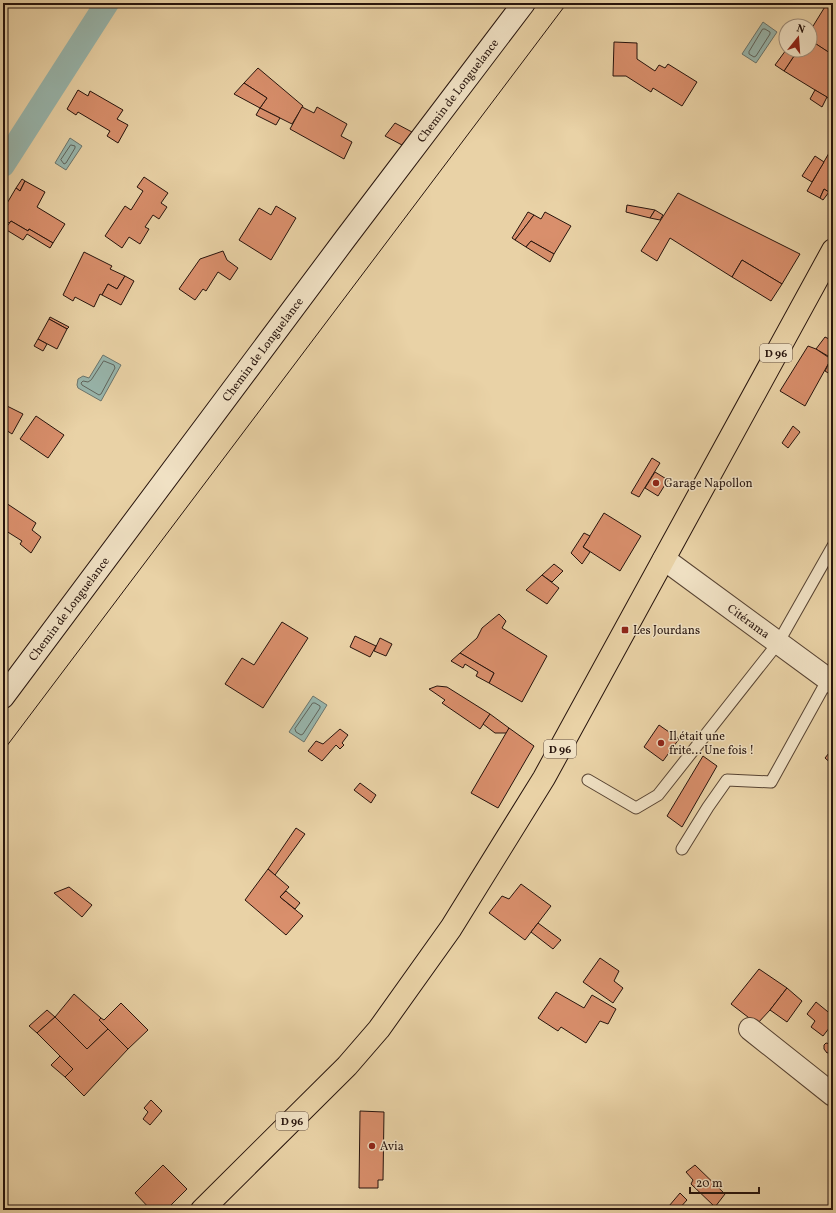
<svg xmlns="http://www.w3.org/2000/svg" width="836" height="1213" viewBox="0 0 836 1213" font-family="Vollkorn,serif">
	<style>
		.water { fill: #98b6ad; stroke: #6a756d }
		.lines { fill: none; stroke-linecap: round; stroke-linejoin: round }
		.shore { stroke: #5f645c; stroke-width: 1 }
		.canal { stroke: #98b6ad; stroke-width: 24 }
		.building { fill: #d98f6c; stroke: #26130c }
		.lane-casing { stroke: #574332; stroke-width: 13 }
		.street-casing { stroke: #574332; stroke-width: 24 }
		.secondary-casing { stroke: #26130c; stroke-width: 24 }
		.primary-casing { stroke: #26130c; stroke-width: 24 }
		.lane { stroke: #f1e2c5; stroke-width: 11 }
		.street { stroke: #f1e2c5; stroke-width: 22 }
		.secondary { stroke: #f1e2c5; stroke-width: 22 }
		.primary { stroke: #e9d2a6; stroke-width: 22 }
		.tram { stroke: #26130c; stroke-width: 1 }
		.poi-dot { fill: #8f2418; stroke: #f1e2c5; stroke-width: 1.5 }
		.labels { text-anchor: middle; stroke-width: 3; stroke-linejoin: round; paint-order: stroke }
		.shield { fill: #f1e2c5; stroke: #635144; stroke-width: 1 }
		.shield-label { font-size: 11px; font-weight: bold; fill: #26130c }
		.street-label { font-size: 12px; fill: #26130c; stroke: #f1e2c5 }
		.poi-label { font-size: 12px; fill: #26130c; stroke: #f1e2c5; text-anchor: start }
	</style>
	<rect width="100%" height="100%" fill="#e9d2a6"/>
	<filter id="stains"><feTurbulence type="fractalNoise" baseFrequency=".005" numOctaves="4"/><feColorMatrix values="0 0 0 0 .2 0 0 0 0 .09 0 0 0 0 .02 0 0 0 .5 -.17"/></filter>
	<radialGradient id="worn" r=".72"><stop offset=".6" stop-color="#630" stop-opacity="0"/><stop offset="1" stop-color="#630" stop-opacity=".3"/></radialGradient>
	<g class="water">
		<path d="M763,22L777,32L756,63L742,54Z"/>
		<path d="M70,138L82,146L66,170L55,163Z"/>
		<path d="M103,355L121,365L101,401L78,388L77,385L78,379L83,376L89,378Z"/>
		<path d="M313,696L327,705L304,742L289,732Z"/>
	</g>
	<g class="lines">
		<g class="shore">
			<path d="M763,29H765L770,32V34L756,56L754,57L749,54V52Z"/>
			<path d="M71,145L75,146V148L66,163L64,164L61,160Z"/>
			<path d="M104,361L114,365L115,368L101,394L99,395L82,385L81,383L83,381L88,382L91,380Z"/>
			<path d="M313,703H315L320,706V708L303,734L301,735L296,732L295,729Z"/>
		</g>
		<path class="canal" d="M3,165L107,3"/>
	</g>
	<g class="building">
		<path d="M826,5L833,10V44L828,52L810,40V31Z"/>
		<path d="M810,40L833,55V101L784,71L798,50H810Z"/>
		<path d="M614,42L637,43V59L655,71L659,65L665,68L668,64L697,82L682,106L653,88L651,92L626,76H613Z"/>
		<path d="M786,50H792L796,53L784,71L775,65Z"/>
		<path d="M258,68L303,106L292,124L260,108L267,98L244,83Z"/>
		<path d="M244,83L267,98L260,108L234,94Z"/>
		<path d="M78,90L88,96L90,91L123,110L117,119L128,125L118,143L107,136L110,131L78,112L76,115L67,109Z"/>
		<path d="M815,90L827,97L822,107L810,99Z"/>
		<path d="M302,107L314,113L317,107L347,124L341,136L352,142L344,159L290,129Z"/>
		<path d="M260,108L280,118L276,125L256,115Z"/>
		<path d="M395,123L412,132L402,145L385,136Z"/>
		<path d="M829,153L833,156V195L824,189L820,198L807,191Z"/>
		<path d="M815,156L824,162L812,182L802,176Z"/>
		<path d="M144,177L168,193L161,203L167,207L159,219L153,215L145,227L149,229L140,244L129,237L122,248L105,236L125,206L131,210L143,191L137,187Z"/>
		<path d="M22,179L25,181L20,191L16,188Z"/>
		<path d="M25,181L45,192L37,207L65,224L53,243L29,229L28,231L11,221L9,223L3,220V210L16,188L20,191Z"/>
		<path d="M824,189L829,192L823,200L820,198Z"/>
		<path d="M678,193L800,254L782,284L742,260L732,277L670,238L657,261L641,251Z"/>
		<path d="M627,205L655,210L650,218L626,212Z"/>
		<path d="M276,206L296,218L271,260L239,240L259,208L271,215Z"/>
		<path d="M655,210L663,215L660,220L650,218Z"/>
		<path d="M528,212L534,215L515,240L512,238Z"/>
		<path d="M545,212L571,226L554,254L531,241L526,247L515,240L534,215L541,219Z"/>
		<path d="M11,221L28,231L29,229L53,243L50,248L27,234L23,240L5,229Z"/>
		<path d="M531,241L554,254L550,262L526,247Z"/>
		<path d="M223,251L227,260L238,268L230,280L218,272L206,291L203,289L195,300L179,289L200,259Z"/>
		<path d="M84,252L112,266L110,269L125,276L117,289L108,284L102,295L100,294L94,307L75,297L73,301L63,295Z"/>
		<path d="M742,260L782,284L771,301L732,277Z"/>
		<path d="M125,276L134,281L121,305L102,295L108,284L117,289Z"/>
		<path d="M50,317L69,327L67,329L49,319Z"/>
		<path d="M49,319L67,329L57,349L38,339Z"/>
		<path d="M825,337L833,341V359L816,349Z"/>
		<path d="M38,339L47,344L43,351L34,346Z"/>
		<path d="M808,346L816,349L831,359L805,406L780,391Z"/>
		<path d="M831,359H833V376L825,371Z"/>
		<path d="M7,406L23,414L12,434L3,428V413Z"/>
		<path d="M36,416L64,435L48,458L20,439Z"/>
		<path d="M793,426L800,432L788,448L782,443Z"/>
		<path d="M652,458L660,463L639,497L631,493Z"/>
		<path d="M655,472L668,480L658,496L645,488Z"/>
		<path d="M3,501L36,523L32,530L41,537L31,553L20,544L22,541L3,529Z"/>
		<path d="M604,513L641,536L620,571L583,547Z"/>
		<path d="M584,533L590,536L583,547L590,552L582,564L571,553Z"/>
		<path d="M554,564L563,571L552,582L542,575Z"/>
		<path d="M542,575L559,588L547,604L526,590Z"/>
		<path d="M499,614L506,621L502,628L547,656L522,702L489,683L494,673L460,653L477,638L482,628Z"/>
		<path d="M282,622L308,638L263,708L225,684L242,658L254,665Z"/>
		<path d="M355,636L376,646L370,657L350,647Z"/>
		<path d="M380,638L392,644L386,656L374,651Z"/>
		<path d="M460,653L494,673L489,683L476,676L478,672L465,664L463,668L451,661Z"/>
		<path d="M437,686L447,687L490,714L480,729L442,703L445,700L429,689Z"/>
		<path d="M490,714L509,728L507,733H495L483,724Z"/>
		<path d="M659,725L679,739L663,761L644,747Z"/>
		<path d="M509,728L534,746L498,808L471,793Z"/>
		<path d="M340,729L348,735L342,743L344,745L340,749L336,745L322,761L308,751L316,741L323,744Z"/>
		<path d="M833,748V765L825,758Z"/>
		<path d="M703,756L717,766L682,827L667,816Z"/>
		<path d="M360,783L376,795L371,803L354,790Z"/>
		<path d="M296,828L305,834L275,875L268,869Z"/>
		<path d="M268,869L289,887L280,897L303,916L286,935L245,900Z"/>
		<path d="M521,884L551,906L525,940L489,913L502,896L509,899Z"/>
		<path d="M69,887L92,905L82,917L54,893Z"/>
		<path d="M286,891L300,903L295,909L280,897Z"/>
		<path d="M538,923L561,940L553,949L531,932Z"/>
		<path d="M600,958L619,971L614,981L623,988L613,1003L583,982Z"/>
		<path d="M759,969L787,988L770,1010L757,1024L731,1004Z"/>
		<path d="M787,988L802,1001L787,1022L770,1010Z"/>
		<path d="M556,992L584,1008L592,995L616,1009L608,1024L600,1021L586,1043L561,1027L558,1031L538,1018Z"/>
		<path d="M74,994L101,1018L99,1020L108,1029L87,1049L55,1017Z"/>
		<path d="M816,1002L833,1016V1023L823,1036L811,1027L815,1021L807,1014Z"/>
		<path d="M121,1003L148,1030L128,1049L99,1020L101,1018L104,1020Z"/>
		<path d="M47,1010L55,1017L37,1033L29,1026Z"/>
		<path d="M55,1017L87,1049L108,1029L128,1049L84,1096L65,1077L73,1069L37,1033Z"/>
		<path d="M826,1043L831,1044L833,1048L831,1052L827,1053L824,1049V1045Z"/>
		<path d="M60,1056L73,1069L65,1077L51,1065Z"/>
		<path d="M151,1100L162,1111L150,1125L143,1119L148,1112L144,1108Z"/>
		<path d="M360,1111L384,1112L383,1180H378V1188H359Z"/>
		<path d="M163,1165L187,1189L166,1210H151L135,1193Z"/>
		<path d="M695,1165L725,1194L715,1207L691,1184L693,1180L686,1172Z"/>
		<path d="M680,1193L687,1200L678,1210H674L669,1206Z"/>
	</g>
	<g class="lines">
		<defs>
			<g id="lane">
				<path d="M588,780L636,808L658,795L778,643L833,546"/>
				<path d="M682,849L708,807L727,780L771,782L828,679"/>
			</g>
			<g id="street">
				<path id="s1" d="M664,559L833,683"/>
				<path d="M750,1029L833,1095"/>
			</g>
			<g id="secondary">
				<path id="s2" d="M3,697L345,239L524,3"/>
			</g>
			<path id="primary" d="M202,1210L347,1066L379,1029L451,928L544,778L833,250"/>
		</defs>
		<use href="#lane" class="lane-casing"/>
		<use href="#street" class="street-casing"/>
		<use href="#secondary" class="secondary-casing"/>
		<use href="#primary" class="primary-casing"/>
		<use href="#lane" class="lane"/>
		<use href="#street" class="street"/>
		<use href="#secondary" class="secondary"/>
		<use href="#primary" class="primary"/>
		<path class="tram" d="M3,751L567,3"/>
	</g>
	<g class="poi-dot">
		<circle cx="656" cy="483" r="4"/>
		<rect x="621" y="626" width="8" height="8" rx="2"/>
		<circle cx="661" cy="743" r="4"/>
		<circle cx="372" cy="1146" r="4"/>
	</g>
	<g class="labels">
		<g class="shield">
			<rect x="760" y="344" width="32" height="18" rx="3"/>
			<rect x="544" y="740" width="32" height="18" rx="3"/>
			<rect x="276" y="1112" width="32" height="18" rx="3"/>
		</g>
		<g class="shield-label">
			<text x="776" y="357">D 96</text>
			<text x="560" y="753">D 96</text>
			<text x="292" y="1125">D 96</text>
		</g>
		<g class="street-label">
			<text dy="4" stroke="none"><textPath href="#s2" startOffset="758">Chemin de Longuelance</textPath></text>
			<text dy="4" stroke="none"><textPath href="#s2" startOffset="434">Chemin de Longuelance</textPath></text>
			<text dy="4" stroke="none"><textPath href="#s2" startOffset="110">Chemin de Longuelance</textPath></text>
			<text dy="4" stroke="none"><textPath href="#s1" startOffset="105">Citérama</textPath></text>
		</g>
		<g class="poi-label">
			<text x="664" y="487">Garage Napollon</text>
			<text x="633" y="634">Les Jourdans</text>
			<text x="669" y="740">Il était une<tspan x="669" dy="14">frite... Une fois !</tspan></text>
			<text x="380" y="1150">Avia</text>
		</g>
	</g>
	<rect width="836" height="1213" fill="none" stroke="#e9d2a6" stroke-width="16"/>
	<rect x="4" y="4" width="828" height="1205" fill="none" stroke="#26130c" stroke-width="2"/>
	<rect x="8" y="8" width="820" height="1197" fill="none" stroke="#26130c"/>
	<g transform="translate(798 38) rotate(17)"><circle r="19" fill="#f1e2c5" stroke="#a08f7b"/>
	<path d="M0-3L7 15L0 10L-7 15Z" fill="#8f2418"/>
	<text y="-6" font-size="11" font-weight="bold" text-anchor="middle" fill="#26130c">N</text>
	</g>
	<path d="M690 1187v6h69v-6" fill="none" stroke="#26130c" stroke-width="2"/>
	<text x="696" y="1187" font-size="12" fill="#26130c" stroke="#f1e2c5" stroke-width="3" paint-order="stroke">20 m</text>
	<rect width="100%" height="100%" filter="url(#stains)"/>
	<rect width="100%" height="100%" fill="url(#worn)"/>
</svg>
